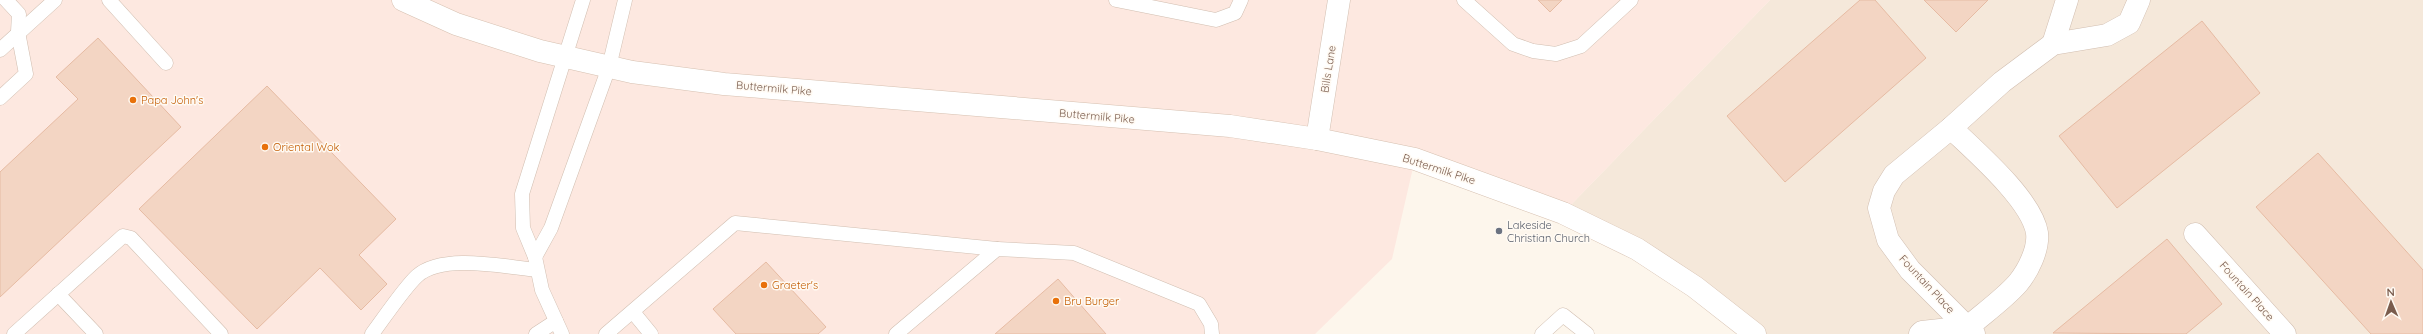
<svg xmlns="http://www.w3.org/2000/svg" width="2423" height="334" viewBox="0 0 2423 334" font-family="Quicksand,sans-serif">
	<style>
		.residential { fill: #f5e8da }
		.commercial { fill: #fde8e0 }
		.building { fill: #f3d5c3; stroke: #e6bba3 }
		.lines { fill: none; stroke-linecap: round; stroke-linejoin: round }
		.lane-casing { stroke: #d1beb0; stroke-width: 15 }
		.street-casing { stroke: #d1beb0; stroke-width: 23 }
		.secondary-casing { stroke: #d6c0b0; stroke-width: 23 }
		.lane { stroke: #fff; stroke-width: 14 }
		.street { stroke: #fff; stroke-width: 22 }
		.secondary { stroke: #fff; stroke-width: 22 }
		.food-dot { fill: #e8710a; stroke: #fffaf3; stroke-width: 1.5 }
		.worship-dot { fill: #6b7280; stroke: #fffaf3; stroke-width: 1.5 }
		.labels { text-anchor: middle; stroke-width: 3; stroke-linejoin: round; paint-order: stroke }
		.street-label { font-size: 11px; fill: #7a5c4d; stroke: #fffaf3 }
		.food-label { font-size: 11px; fill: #c56008; stroke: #fffaf3; text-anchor: start }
		.worship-label { font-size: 11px; fill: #5b616d; stroke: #fffaf3; text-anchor: start }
	</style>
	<rect width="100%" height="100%" fill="#fdf6ec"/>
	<path class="residential" d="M1770,0H2423V334H1755L1563,213Z"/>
	<path class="commercial" d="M0,0H1770L1563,213L1415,159L1392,259L1315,334H0Z"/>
	<g class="building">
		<path d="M1538,0H1562L1550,12Z"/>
		<path d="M1860,0H1875L1926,58L1785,182L1727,116Z"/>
		<path d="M1924,0H1988L1956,32Z"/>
		<path d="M2202,21L2260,93L2117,208L2059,136Z"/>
		<path d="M98,38L181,127L0,297V172L78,99L56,77Z"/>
		<path d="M267,86L396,219L359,255L387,284L361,310L320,268L257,329L139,209Z"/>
		<path d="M2318,153L2423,270V334H2371L2256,207Z"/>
		<path d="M2167,239L2222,304L2186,334L2053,333Z"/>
		<path d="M766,262L826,327L818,334H736L713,309Z"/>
		<path d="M1058,279L1106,334H995Z"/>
	</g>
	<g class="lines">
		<defs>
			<g id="lane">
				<path d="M109,0L166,63"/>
				<path d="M1116,0L1216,20L1235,13L1241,0"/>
				<path d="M1464,0L1513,44L1533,51L1556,54L1581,46L1631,0"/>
				<path d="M0,50L55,0"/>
				<path d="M0,98L26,74L18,32L19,14L6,0"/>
				<path d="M535,257L551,228L609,67L625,0"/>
				<path d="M58,294L96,334"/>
				<path d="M633,312L651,334"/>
				<path d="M14,334L123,236L131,238L221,334"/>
				<path d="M372,334C384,318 404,288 417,276C443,253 505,267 537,270"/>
				<path d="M536,334L556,321"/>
				<path d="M562,334L542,290L535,257L523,228L522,194L583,0"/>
				<path d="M606,334L735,223L997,249"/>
				<path d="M896,334L997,249L1074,253L1199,304L1211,324L1212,334"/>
				<path d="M1542,334L1563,315L1587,334"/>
			</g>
			<g id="street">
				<path d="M2053,44L2067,0"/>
				<path d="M1951,128C1975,151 2032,200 2037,233C2039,249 2028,271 2018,283C2004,299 1984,313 1968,327L1964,334"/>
				<path d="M1317,139L1339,0"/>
				<path d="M2195,234L2285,334"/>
				<path d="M1920,334L1922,332L1968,327"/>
				<path d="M1974,334L1910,270L1888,240L1879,208L1884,191L1894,175L1951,128L2002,82L2053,44L2107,35L2129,23L2139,0"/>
			</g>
			<path id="secondary" d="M403,0L456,24L540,51L632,72L724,84L1230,126L1317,139L1415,159L1563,213L1637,249L1695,287L1755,334"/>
		</defs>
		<use href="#lane" class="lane-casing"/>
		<use href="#street" class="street-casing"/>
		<use href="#secondary" class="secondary-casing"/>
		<use href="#lane" class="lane"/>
		<use href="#street" class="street"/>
		<use href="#secondary" class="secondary"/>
	</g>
	<g class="food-dot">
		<circle cx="133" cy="100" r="4"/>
		<circle cx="265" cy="147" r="4"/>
		<circle cx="764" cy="285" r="4"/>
		<circle cx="1056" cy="301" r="4"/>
	</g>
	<circle class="worship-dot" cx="1499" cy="231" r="4"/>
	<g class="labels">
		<g class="street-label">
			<text transform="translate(1328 69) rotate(-81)" y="4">Bills Lane</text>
			<text transform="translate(774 88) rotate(5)" y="4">Buttermilk Pike</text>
			<text transform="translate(1097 116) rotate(5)" y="4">Buttermilk Pike</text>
			<text transform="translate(1439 169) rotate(18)" y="4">Buttermilk Pike</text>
			<text transform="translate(1927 284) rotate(47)" y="4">Fountain Place</text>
			<text transform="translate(2247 291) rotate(48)" y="4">Fountain Place</text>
		</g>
		<g class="food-label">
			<text x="141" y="104">Papa John's</text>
			<text x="273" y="151">Oriental Wok</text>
			<text x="772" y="289">Graeter's</text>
			<text x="1064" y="305">Bru Burger</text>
		</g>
		<g class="worship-label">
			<text x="1507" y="229">Lakeside<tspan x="1507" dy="13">Christian Church</tspan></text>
		</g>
	</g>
	<g transform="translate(2391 302) rotate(358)" stroke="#fffaf3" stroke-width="3" paint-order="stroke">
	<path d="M0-3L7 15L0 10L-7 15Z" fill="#7a5c4d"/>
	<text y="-6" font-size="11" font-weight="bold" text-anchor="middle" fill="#7a5c4d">N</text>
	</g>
</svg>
